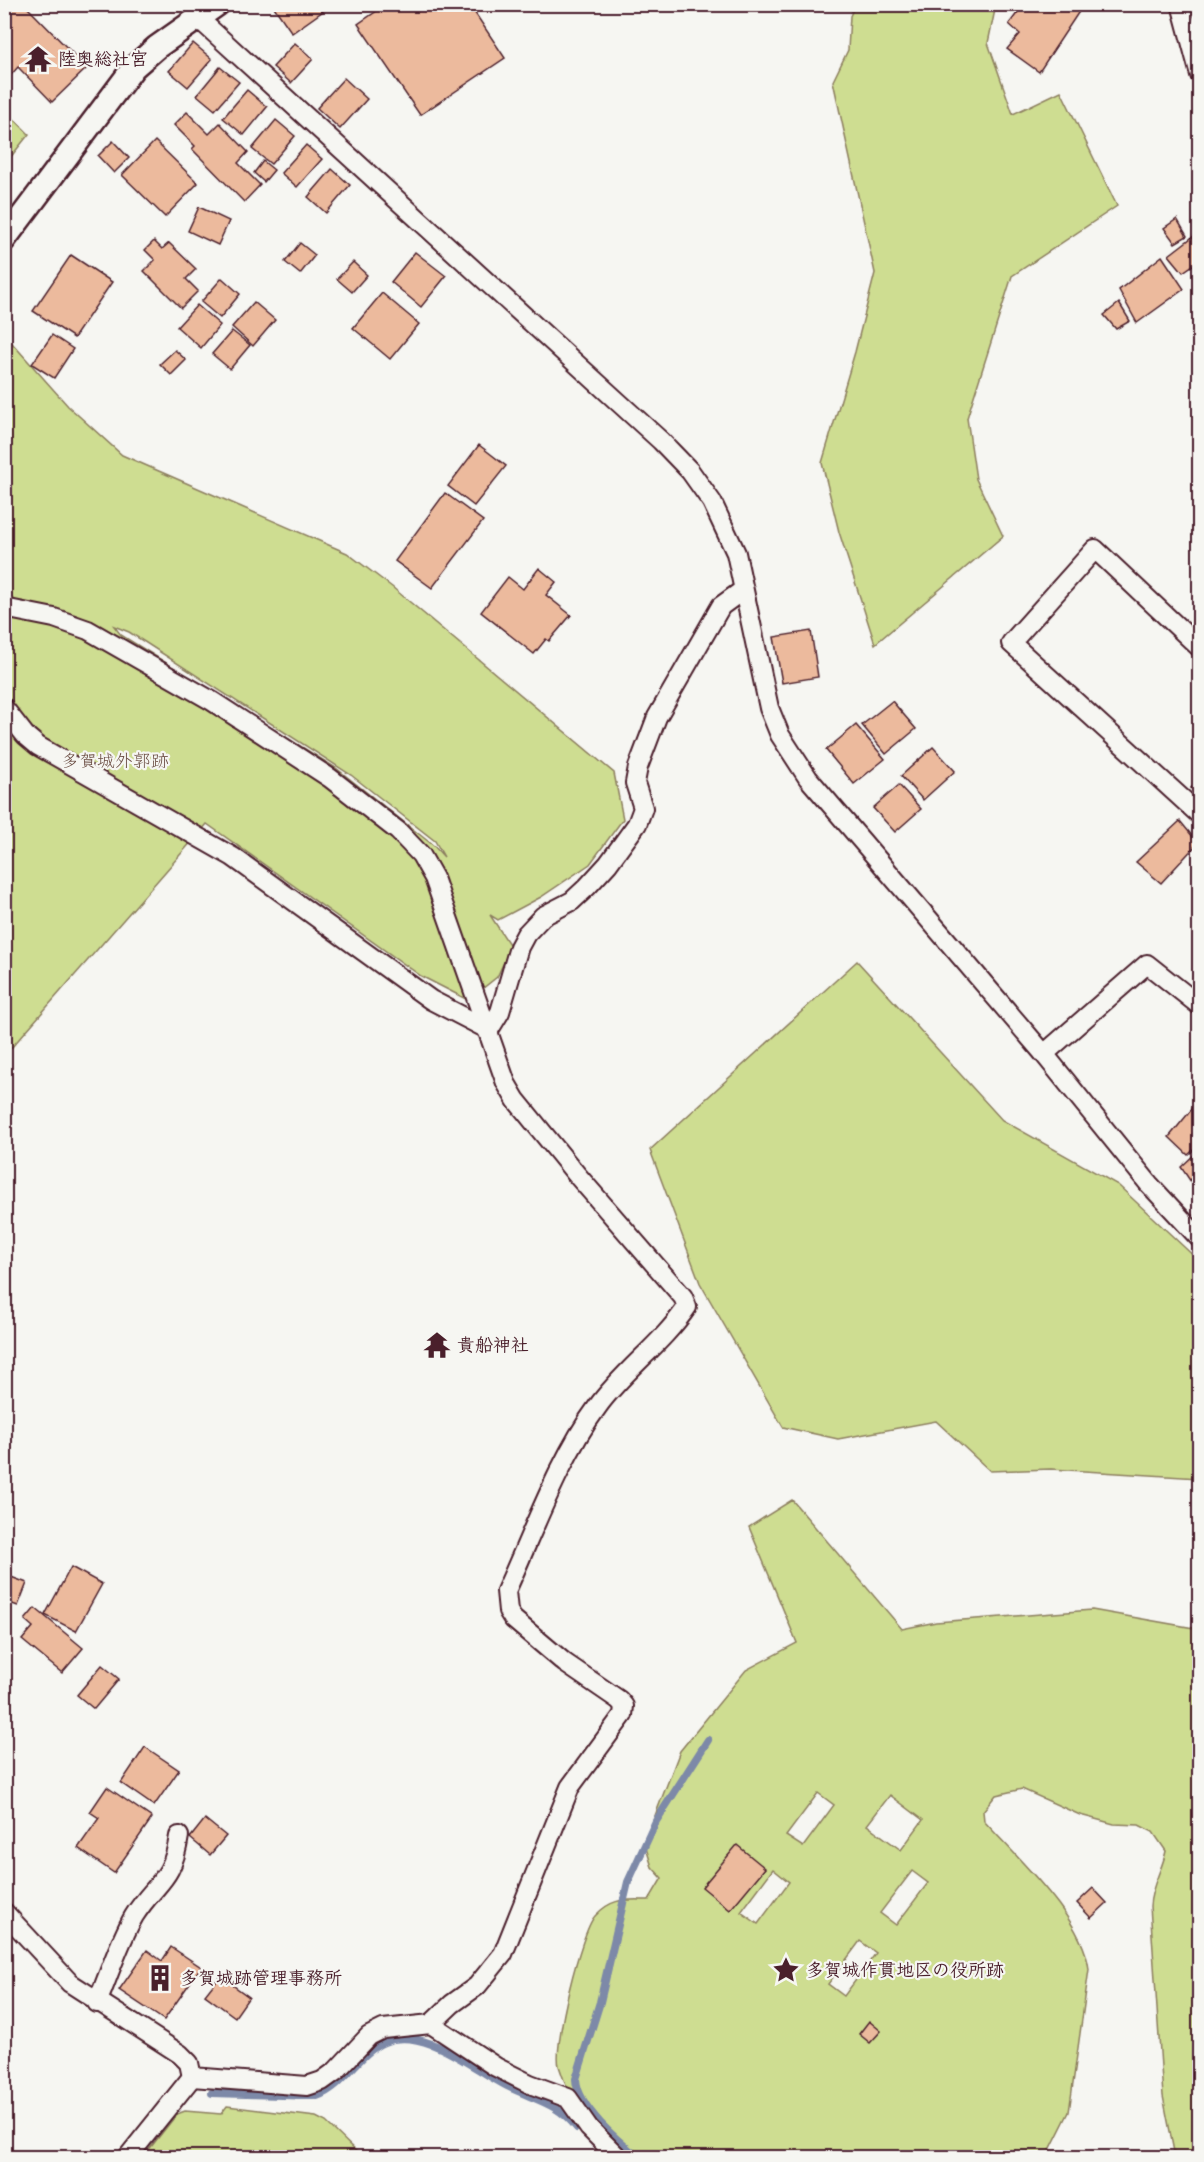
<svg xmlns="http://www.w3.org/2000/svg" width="1204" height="2162" viewBox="0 0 1204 2162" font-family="'Architects Daughter','Klee One',sans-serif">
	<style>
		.green { fill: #cedd91; stroke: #8c7e5e; stroke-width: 1.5; fill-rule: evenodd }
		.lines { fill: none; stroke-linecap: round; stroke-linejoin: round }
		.stream { stroke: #7d89a8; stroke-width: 8 }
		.building { fill: #ecba9d; stroke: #4a1f2b; stroke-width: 1.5 }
		.minor-casing { stroke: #4a1f2b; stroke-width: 22 }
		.tertiary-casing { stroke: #4a1f2b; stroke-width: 27 }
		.minor { stroke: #f6f6f2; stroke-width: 18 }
		.tertiary { stroke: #f6f6f2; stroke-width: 22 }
		.labels { text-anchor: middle; stroke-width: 4.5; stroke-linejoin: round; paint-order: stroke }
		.poi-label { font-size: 18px; font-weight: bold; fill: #4a1f2b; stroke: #f6f6f2; text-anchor: start }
		.park-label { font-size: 18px; fill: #6b4e44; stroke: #f6f6f2 }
	</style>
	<rect width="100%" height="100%" fill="#f6f6f2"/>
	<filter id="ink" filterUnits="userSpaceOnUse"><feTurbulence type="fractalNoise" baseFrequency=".0167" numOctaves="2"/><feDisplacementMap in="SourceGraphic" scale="12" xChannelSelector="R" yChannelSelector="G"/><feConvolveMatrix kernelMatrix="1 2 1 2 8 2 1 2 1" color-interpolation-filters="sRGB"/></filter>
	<g filter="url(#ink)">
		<g class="green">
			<path d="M855,5H996L988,43L1013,114L1061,91L1117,206L1012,276L967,418L976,479L1003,536L875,644L839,532L822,463L855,352L875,273L833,81L848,50L850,16Z"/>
			<path d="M5,110L29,134L5,164Z"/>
			<path d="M4,334L68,406L122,455L347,553L392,587L614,773L623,819L590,864L541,897L498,920L490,915L511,947L497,977L468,1000L421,976L207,824L5,1055ZM114,626L129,632L351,775L435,841L444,857L434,846L336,768L121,635Z"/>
			<path d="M857,961L1002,1120L1118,1185L1199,1261V1478L1051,1469L990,1471L936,1421L838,1439L783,1427L700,1283L650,1150Z"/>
			<path d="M792,1500L902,1629L936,1622L1092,1610L1199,1629V2157H1175L1163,2096L1150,1906C1151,1885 1162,1871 1166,1851L1153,1832L1139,1825L1114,1824L1080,1815L1022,1789L996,1795L983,1811L984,1821C1018,1859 1083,1918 1089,1969L1069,2112L1050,2150L1051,2157H632C601,2137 569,2102 559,2066C553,2045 581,1931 595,1916C612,1897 625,1900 649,1900L662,1878L652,1867L646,1848L651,1826L680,1751L746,1670L797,1643L749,1527ZM818,1793L834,1805L803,1847L786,1836ZM890,1795L923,1820L901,1850L867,1825ZM773,1869L789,1882L758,1924L741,1912ZM912,1871L928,1883L896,1925L880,1913ZM860,1941L876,1953L844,1996L828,1984Z"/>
			<path d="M227,2106L316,2117L326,2122L362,2157H143L177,2114L185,2111L221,2114Z"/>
		</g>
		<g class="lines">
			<g class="stream">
				<path d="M212,2093L317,2096C346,2085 358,2053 384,2042C424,2025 473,2069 507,2086C535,2100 557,2102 577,2128"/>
				<path d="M639,2158C618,2141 577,2107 576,2079L600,2002L628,1882L656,1821L708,1740"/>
			</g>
		</g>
		<g class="building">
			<path d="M6,4H24L87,68L52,102L18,67L10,76L4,70Z"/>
			<path d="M272,4H333L292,33Z"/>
			<path d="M387,4H469L505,58L420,115L358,24Z"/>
			<path d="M1024,4H1084L1039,72L1007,49L1020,34L1009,24Z"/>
			<path d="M193,43L212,59L188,87L169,71Z"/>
			<path d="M295,43L313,59L291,83L273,67Z"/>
			<path d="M220,67L239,82L215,110L197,95Z"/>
			<path d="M344,78L367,99L340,129L317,108Z"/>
			<path d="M247,90L267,107L244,135L223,118Z"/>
			<path d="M187,112L209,134L220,123L248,152L238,163L260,185L244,202L192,149L195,146L174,125Z"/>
			<path d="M276,120L295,136L271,164L252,149Z"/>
			<path d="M113,141L129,158L114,173L98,156Z"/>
			<path d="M155,141L198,183L165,217L122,175Z"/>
			<path d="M306,145L322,159L297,187L281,173Z"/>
			<path d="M263,161L274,170L264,182L254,173Z"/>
			<path d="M332,169L350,185L326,213L308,197Z"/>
			<path d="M199,207L229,221L218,245L188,231Z"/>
			<path d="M1177,219L1187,236L1175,243L1164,228Z"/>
			<path d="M1199,232L1200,260L1183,272L1169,255Z"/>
			<path d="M154,241L162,249L169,243L196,269L186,279L198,291L181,308L144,271L155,260L145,250Z"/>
			<path d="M300,243L315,255L300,274L285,262Z"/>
			<path d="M415,252L446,276L421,307L391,282Z"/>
			<path d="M71,255L112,282L74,338L33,311Z"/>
			<path d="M1162,256L1184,289L1137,323L1119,290Z"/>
			<path d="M353,262L367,275L352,292L337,279Z"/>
			<path d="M222,278L240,294L220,318L201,302Z"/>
			<path d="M382,293L419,324L390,359L353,328Z"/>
			<path d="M254,302L275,320L253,346L232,327Z"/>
			<path d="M1119,303L1130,321L1116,329L1104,315Z"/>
			<path d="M197,305L220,325L201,348L177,327Z"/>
			<path d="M232,331L250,345L230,369L212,354Z"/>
			<path d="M1200,332V354L1193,335Z"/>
			<path d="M52,335L73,349L54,378L32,364Z"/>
			<path d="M175,350L186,360L171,375L160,364Z"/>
			<path d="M479,445L506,466L474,506L448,486Z"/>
			<path d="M445,493L483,521L432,588L395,561Z"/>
			<path d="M539,568L556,582L546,595L571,615L549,641L546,639L534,654L481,612L508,577L523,589Z"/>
			<path d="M811,631L818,677L782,683L774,637Z"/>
			<path d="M892,701L916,729L886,754L862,725Z"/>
			<path d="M856,725L885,759L854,784L826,750Z"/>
			<path d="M933,747L955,771L923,800L901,776Z"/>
			<path d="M1200,779V796L1191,788Z"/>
			<path d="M899,785L921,809L895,832L873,808Z"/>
			<path d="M1180,821L1198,843L1161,883L1136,862Z"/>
			<path d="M1192,1109L1200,1115V1144L1188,1155L1169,1137Z"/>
			<path d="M1195,1154L1200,1161V1176L1191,1182L1181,1167Z"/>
			<path d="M71,1567L102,1584L76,1631L45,1615Z"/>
			<path d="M11,1577L27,1583L18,1606L4,1601V1592Z"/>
			<path d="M35,1608L83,1648L62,1673L22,1640L33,1627L25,1620Z"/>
			<path d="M102,1665L119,1679L94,1709L77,1695Z"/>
			<path d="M145,1747L179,1770L154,1806L121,1783Z"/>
			<path d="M107,1787L152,1818L114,1873L78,1848L99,1818L90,1812Z"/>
			<path d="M205,1819L226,1836L210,1855L190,1838Z"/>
			<path d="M737,1845L765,1868L730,1910L702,1887Z"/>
			<path d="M1093,1888L1107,1903L1091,1918L1077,1903Z"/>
			<path d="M171,1947L201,1967L164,2020L119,1990L147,1950L162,1961Z"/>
			<path d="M220,1976L249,1997L235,2017L205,1995Z"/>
			<path d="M869,2021L881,2031L870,2043L859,2034Z"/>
		</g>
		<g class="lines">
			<defs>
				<g id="minor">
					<path d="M1181,4L1200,75"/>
					<path d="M198,18L661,441L690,471L712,502L736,553L769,708L780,735L808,778L1044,1054L1149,1184L1200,1239"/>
					<path d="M4,608L54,618L88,630L212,701L330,778L398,831L421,855L434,878L506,1083L516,1100L577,1175L683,1297L687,1307C662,1344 624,1370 598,1406C560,1457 533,1532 506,1591L508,1611L513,1619L565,1663L619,1700L624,1706L623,1715L570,1787L503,1954L477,1986L452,2004L431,2024"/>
					<path d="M1200,648L1095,549L1011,643L1200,815"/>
					<path d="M4,708L25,735L38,746L233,857L431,1000L489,1030"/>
					<path d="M489,1030L500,1012L519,947L526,934L543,916L572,901L587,887L608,864L637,824L643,808L635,783L638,767L657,717L721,606L743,590"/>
					<path d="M1044,1054L1147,964L1200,1006"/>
					<path d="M4,1912L70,1983L180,2054L189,2063L192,2077L307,2086L322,2081L336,2071L369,2036L383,2029L431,2024L496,2067L530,2084L568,2098L589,2128L619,2158"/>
					<path d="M97,2003C109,1975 119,1942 134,1916C156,1881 172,1883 179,1836"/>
					<path d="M127,2158L192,2077"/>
				</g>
				<path id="tertiary" d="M4,240L134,67L157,47L218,4"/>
			</defs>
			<use href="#minor" class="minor-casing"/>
			<use href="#tertiary" class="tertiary-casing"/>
			<use href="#minor" class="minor"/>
			<use href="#tertiary" class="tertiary"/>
		</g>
	</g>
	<defs>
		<symbol id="temple-bare" viewBox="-9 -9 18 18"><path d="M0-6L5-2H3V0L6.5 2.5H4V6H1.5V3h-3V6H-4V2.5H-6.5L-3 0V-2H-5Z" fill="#4a1f2b" stroke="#f6f6f2" stroke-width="2.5" paint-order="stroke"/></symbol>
		<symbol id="sight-bare" viewBox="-9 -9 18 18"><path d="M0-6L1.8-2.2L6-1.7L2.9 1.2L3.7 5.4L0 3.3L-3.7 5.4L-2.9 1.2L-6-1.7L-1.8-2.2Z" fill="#4a1f2b" stroke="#f6f6f2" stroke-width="2.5" paint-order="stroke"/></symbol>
		<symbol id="building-bare" viewBox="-9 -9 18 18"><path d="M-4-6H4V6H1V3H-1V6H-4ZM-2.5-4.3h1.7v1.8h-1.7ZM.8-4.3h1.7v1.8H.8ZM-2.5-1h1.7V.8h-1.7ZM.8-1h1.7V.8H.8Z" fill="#4a1f2b" stroke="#f6f6f2" stroke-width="2.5" paint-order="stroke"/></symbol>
	</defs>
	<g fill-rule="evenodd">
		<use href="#temple-bare" x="19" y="40" width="38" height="38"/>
		<use href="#temple-bare" x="418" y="1326" width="38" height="38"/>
		<use href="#sight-bare" x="767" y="1951" width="38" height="38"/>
		<use href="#building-bare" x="141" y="1959" width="38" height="38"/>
	</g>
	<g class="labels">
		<g class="poi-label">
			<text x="58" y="65">陸奥総社宮</text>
			<text x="457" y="1351">貴船神社</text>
			<text x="806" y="1976">多賀城作貫地区の役所跡</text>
			<text x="180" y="1984">多賀城跡管理事務所</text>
		</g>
		<g class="park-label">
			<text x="115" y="767">多賀城外郭跡</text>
		</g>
	</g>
	<rect width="1204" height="2162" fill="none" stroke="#f6f6f2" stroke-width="24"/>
	<rect x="12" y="12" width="1180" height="2138" fill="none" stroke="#4a1f2b" stroke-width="2" filter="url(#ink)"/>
</svg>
